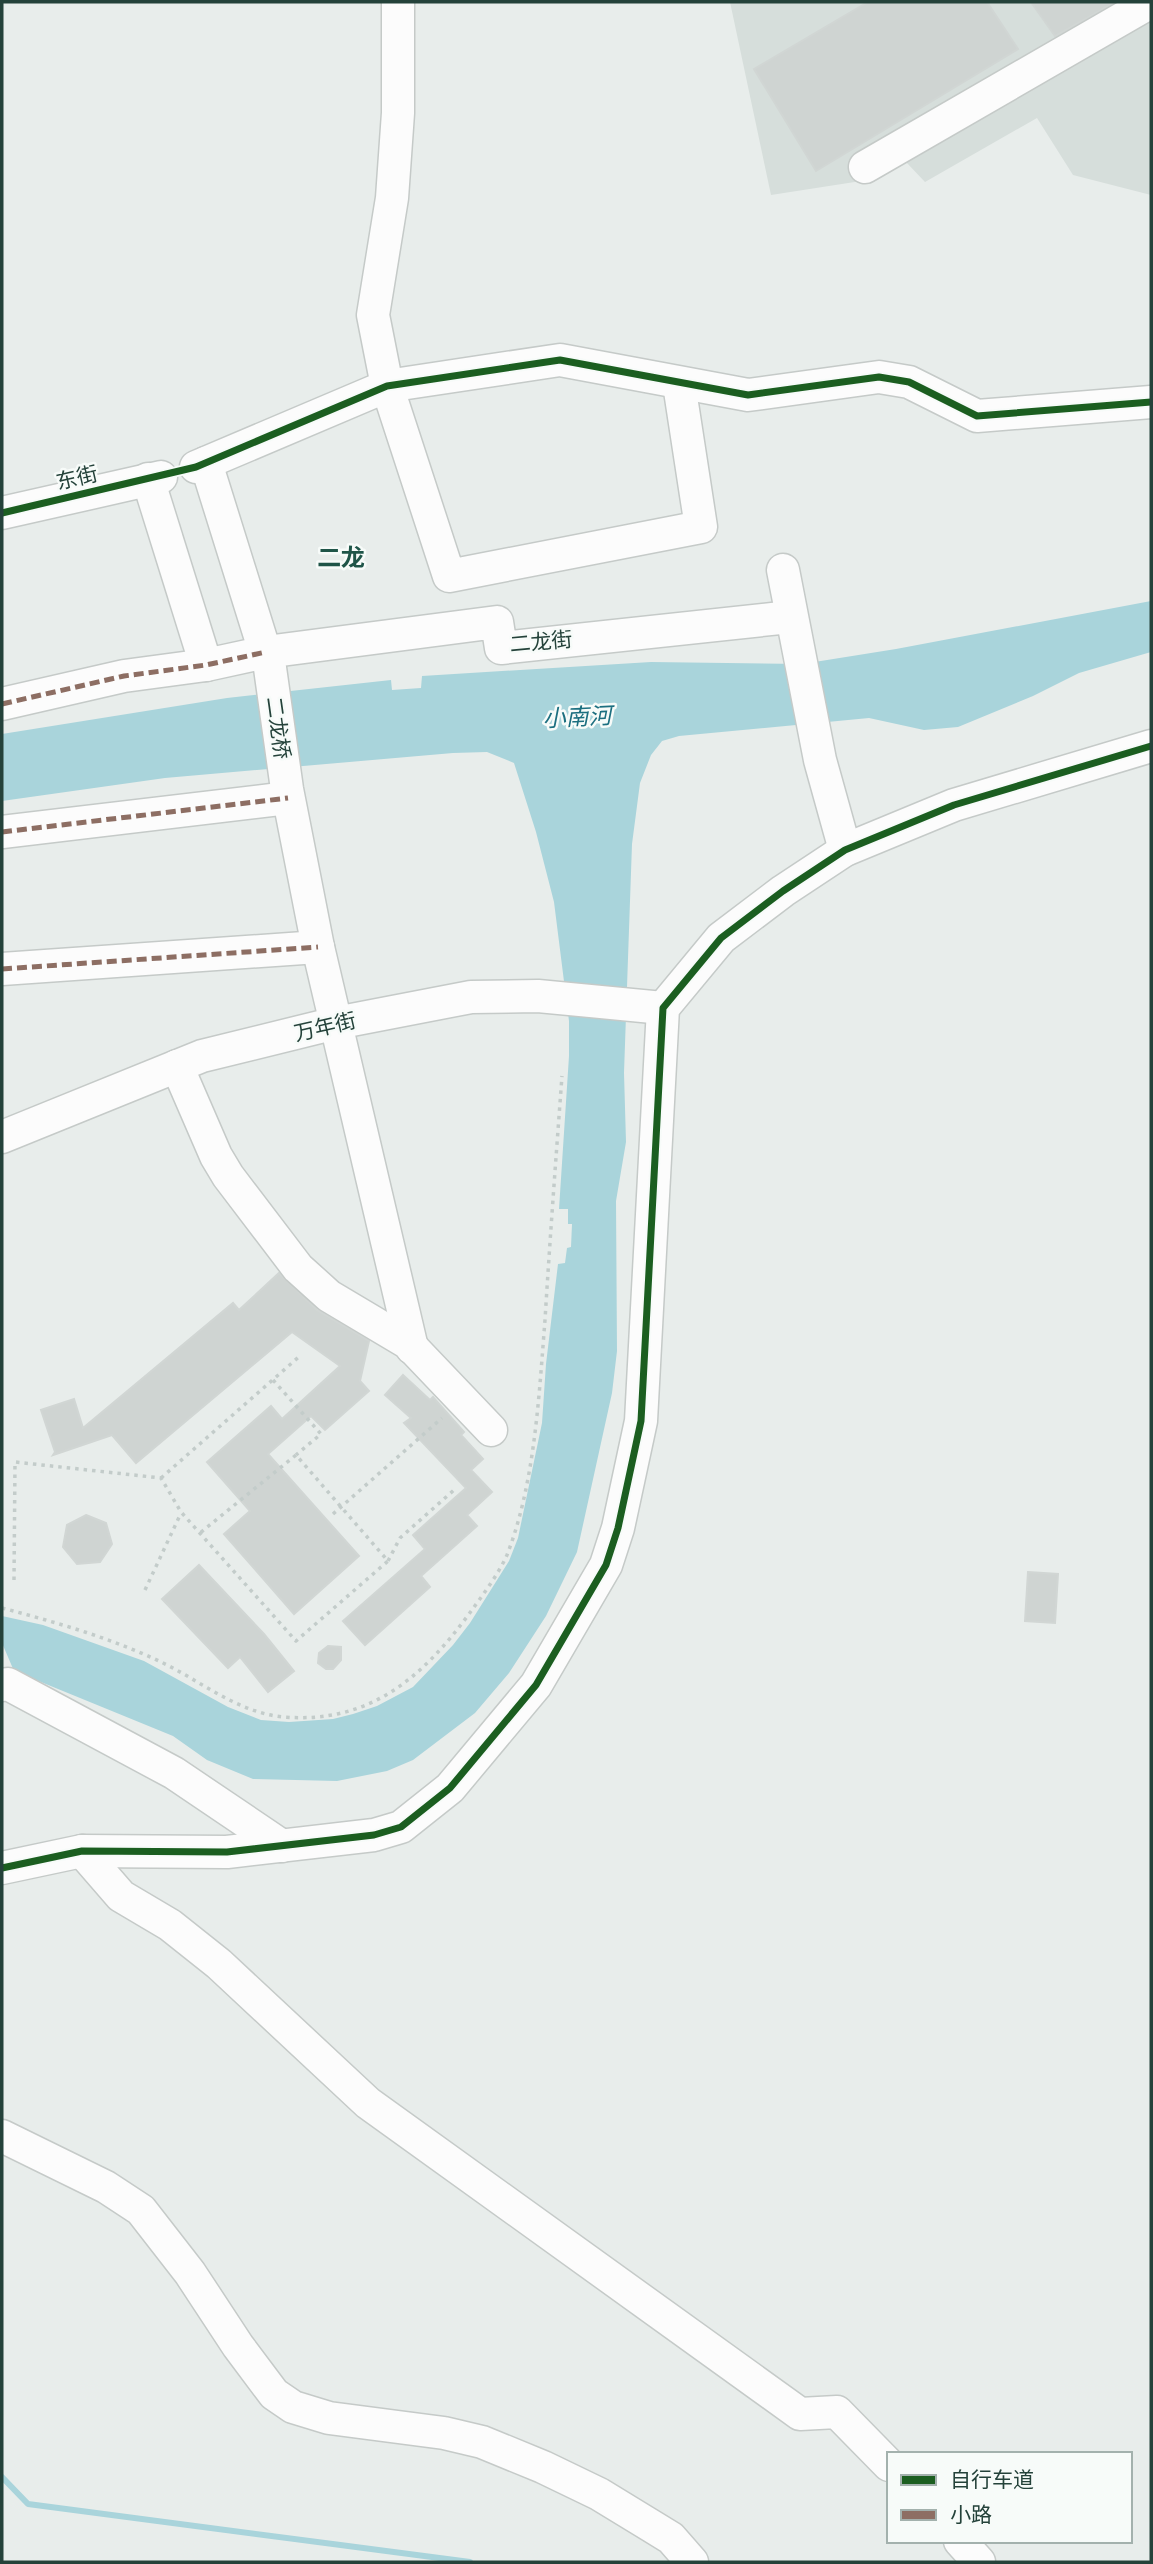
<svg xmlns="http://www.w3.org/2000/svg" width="1153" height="2564" viewBox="0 0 1153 2564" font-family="'Varela Round','Noto Sans SC',sans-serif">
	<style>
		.built { fill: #d6dedb }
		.water { fill: #a9d4db }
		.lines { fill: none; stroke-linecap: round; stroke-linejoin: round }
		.stream { stroke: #a9d4db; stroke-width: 6 }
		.building { fill: #cfd4d2; stroke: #d1d6d4; stroke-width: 2 }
		.minor-casing { stroke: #c5cac8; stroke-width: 35 }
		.path { stroke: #c3ccca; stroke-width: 3.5; stroke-dasharray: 3.5 5; stroke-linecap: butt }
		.minor { stroke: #fcfcfc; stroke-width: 32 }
		.quiet { stroke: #8d6e63; stroke-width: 5; stroke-dasharray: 10 5; stroke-linecap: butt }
		.cycleway-casing { stroke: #f7fbf9; stroke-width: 11 }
		.cycleway { stroke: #1b5e20; stroke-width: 7 }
		.labels { text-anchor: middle; stroke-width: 5; stroke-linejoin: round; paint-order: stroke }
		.street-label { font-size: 21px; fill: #24423a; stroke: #f7fbf9 }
		.water-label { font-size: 23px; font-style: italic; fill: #1c6f80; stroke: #f7fbf9 }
		.quarter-label { font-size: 24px; font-weight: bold; fill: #1f5548; stroke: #f7fbf9 }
	</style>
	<rect width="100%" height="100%" fill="#e8edeb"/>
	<path class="built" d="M730,2H1151V195L1073,175L1037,118L925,182L906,162L874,179L771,195Z"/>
	<path class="water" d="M1151,601V652L1079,673L1033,696L958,727L924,730L869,718L679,736L662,741L651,755L640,783L632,844L624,1073L626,1142L616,1201L617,1351L612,1393L577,1552L546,1616L509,1673L475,1713L413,1760L387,1771L337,1781L253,1779L207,1760L173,1736L14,1671L2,1643V1616L43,1625L144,1661L228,1707L261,1720L289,1722L333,1719L353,1714L377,1706L413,1687L453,1645L470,1623L509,1561L518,1538L542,1423L546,1364L558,1264L565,1263L567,1248L571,1247L572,1224H568V1209H559L569,1056V1021L554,902L536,832L514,763L487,752L453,753L165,778L2,801V734L227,698L391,680L392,690L421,688L422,676L651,662L802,664L896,649Z"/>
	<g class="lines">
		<path class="stream" d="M2,2477L28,2504L470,2562"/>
	</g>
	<g class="building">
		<path d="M868,2H987L1018,49L816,171L754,69Z"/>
		<path d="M1031,2H1115L1055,36Z"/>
		<path d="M279,1273L317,1310L369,1341L360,1381L369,1391L325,1430L311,1416L268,1454L359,1556L294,1614L224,1534L250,1511L207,1462L271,1406L282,1419L340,1366L292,1332L136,1463L112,1435L53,1455L55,1452L41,1410L74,1399L83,1428L233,1303L239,1310Z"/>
		<path d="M403,1375L430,1400L433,1397L464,1432L461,1435L483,1459L471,1470L492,1492L467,1515L477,1526L421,1576L430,1587L365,1645L343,1621L425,1549L413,1535L466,1488L404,1423L411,1418L385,1395Z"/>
		<path d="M86,1515L106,1523L112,1544L100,1562L77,1564L63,1547L67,1525Z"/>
		<path d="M199,1565L264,1634L294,1671L268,1692L240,1657L228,1668L162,1599Z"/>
		<path d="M1028,1572L1058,1574L1055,1623L1025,1621Z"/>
		<path d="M328,1646L341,1647V1660L333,1669H326L318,1663L319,1653Z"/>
	</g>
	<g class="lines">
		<defs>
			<g id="minor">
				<path d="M398,2V113L392,198L373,315L387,386L449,576L701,527L679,384"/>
				<path d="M865,167L1151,2"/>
				<path d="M206,463L270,668L287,789L318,947L412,1348"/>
				<path d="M196,467L387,386L560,360L748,395L879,377L909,382L977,416L1151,402"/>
				<path d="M148,479L206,665"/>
				<path d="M2,513L161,477"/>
				<path d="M783,570L820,760L845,850"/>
				<path d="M2,704L124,676L206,665L266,652L497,622L501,648L790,617"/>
				<path d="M2,832L288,798"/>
				<path d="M2,969L318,947"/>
				<path d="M177,1066L216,1156L228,1176L298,1268L329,1296L408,1343L491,1430"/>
				<path d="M2,1137L202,1056L336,1023L471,997L538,996L663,1008"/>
				<path d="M2,1685L8,1684L174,1773L282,1846"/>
				<path d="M82,1851L121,1896L170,1925L219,1964L368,2103L800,2414L837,2412L889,2465"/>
				<path d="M2,1868L82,1851L227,1852L374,1835L401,1827L450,1788L536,1685L606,1565L618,1528L641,1421L663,1008L721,938L783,891L845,850L954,805L1151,746"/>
				<path d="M2,2136L106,2187L141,2210L190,2273L238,2346L274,2394L293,2407L329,2418L444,2433L482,2442L543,2467L599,2494L671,2538L692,2562"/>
				<path d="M960,2541L979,2562"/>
			</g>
		</defs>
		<use href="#minor" class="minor-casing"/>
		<g class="path">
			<path d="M273,1380L321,1434L296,1455"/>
			<path d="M161,1478L301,1355"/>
			<path d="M333,1514L442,1418"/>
			<path d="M388,1561L400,1538L454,1490"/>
			<path d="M14,1580L15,1462L161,1478L181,1512L296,1641L388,1561L296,1455L200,1533"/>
			<path d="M145,1590L181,1513"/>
			<path d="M2,1608C55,1622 111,1638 161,1662C201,1681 238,1713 284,1717C369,1724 422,1678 469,1614C482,1596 498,1575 507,1555C535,1483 539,1395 545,1320C550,1238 556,1157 562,1076"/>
		</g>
		<use href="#minor" class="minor"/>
		<g class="quiet">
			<path d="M2,704L124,676L206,665L266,652"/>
			<path d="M2,832L288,798"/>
			<path d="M2,969L318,947"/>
		</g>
		<defs>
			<g id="cycleway">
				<path d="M2,513L196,467L387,386L560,360L748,395L879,377L909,382L977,416L1151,402"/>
				<path d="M2,1868L82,1851L227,1852L374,1835L401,1827L450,1788L536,1685L606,1565L618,1528L641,1421L663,1008L721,938L783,891L845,850L954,805L1151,746"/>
			</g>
		</defs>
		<use href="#cycleway" class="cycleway-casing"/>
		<use href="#cycleway" class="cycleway"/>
	</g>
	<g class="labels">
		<g class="street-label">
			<text transform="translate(77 478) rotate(-13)" y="7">东街</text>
			<text transform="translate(541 642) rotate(-5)" y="7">二龙街</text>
			<text transform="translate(278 728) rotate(82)" y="7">二龙桥</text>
			<text transform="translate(325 1027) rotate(-13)" y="7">万年街</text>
		</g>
		<g class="water-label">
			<text transform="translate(577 717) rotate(-3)" y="8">小南河</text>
		</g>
		<g class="quarter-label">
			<text x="341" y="566">二龙</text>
		</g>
	</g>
	<rect width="1153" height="2564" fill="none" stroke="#24423a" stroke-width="7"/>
	<rect x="887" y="2452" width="245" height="91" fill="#f7fbf9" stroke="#a3b1ad" stroke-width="2"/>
	<rect x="901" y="2475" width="35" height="10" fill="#1b5e20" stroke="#a3b1ad" stroke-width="2"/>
	<text x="950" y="2487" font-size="21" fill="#24423a">自行车道</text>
	<rect x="901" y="2510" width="35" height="10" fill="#8d6e63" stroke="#a3b1ad" stroke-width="2"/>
	<text x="950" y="2522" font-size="21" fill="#24423a">小路</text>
</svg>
